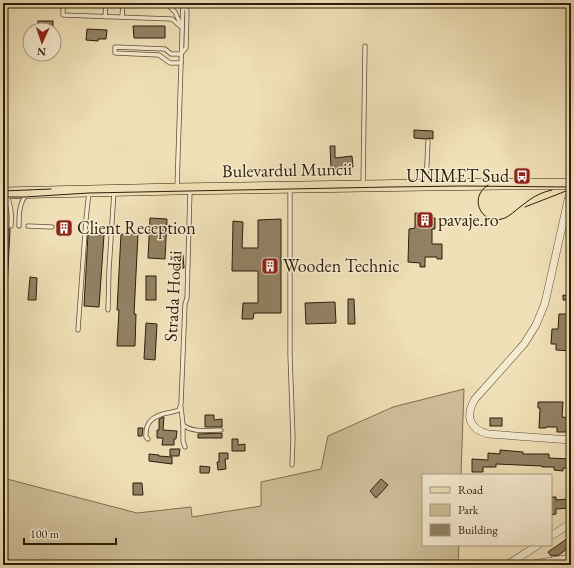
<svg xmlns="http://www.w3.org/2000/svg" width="574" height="568" viewBox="0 0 574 568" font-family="'EB Garamond',serif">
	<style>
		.green { fill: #cfbf9a; stroke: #7e6e52 }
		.building { fill: #928264; stroke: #2d1d0b }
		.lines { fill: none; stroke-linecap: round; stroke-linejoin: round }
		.service-casing { stroke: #5e4e36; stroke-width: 5 }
		.minor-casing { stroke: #5e4e36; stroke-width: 8 }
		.primary-casing { stroke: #2d1d0b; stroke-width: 12 }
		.service { stroke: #f5ebd0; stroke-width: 3.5 }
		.minor { stroke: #f5ebd0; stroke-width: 7 }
		.primary { stroke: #f0e0b7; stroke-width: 11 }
		.tram { stroke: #2d1d0b; stroke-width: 1 }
		.labels { text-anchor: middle; stroke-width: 3; stroke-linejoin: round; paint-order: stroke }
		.street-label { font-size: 18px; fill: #2d1d0b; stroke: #f5ebd0 }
		.poi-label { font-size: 18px; fill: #2d1d0b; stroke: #f5ebd0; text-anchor: start }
	</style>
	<rect width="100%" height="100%" fill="#f0e0b7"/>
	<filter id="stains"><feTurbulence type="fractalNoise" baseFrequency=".005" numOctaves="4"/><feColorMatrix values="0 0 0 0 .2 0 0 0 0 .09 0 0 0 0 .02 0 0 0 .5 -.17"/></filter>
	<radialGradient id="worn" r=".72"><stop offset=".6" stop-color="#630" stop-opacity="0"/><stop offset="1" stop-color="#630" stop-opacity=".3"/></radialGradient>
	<path class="green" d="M464,389L461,475H423V545H459L458,565H3V478L137,513L191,507L192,517L261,506V482L321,469L328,436L393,407Z"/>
	<g class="building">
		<rect x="38" y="21" width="15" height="9"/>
		<path d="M133,26H165V38H134Z"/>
		<path d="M87,29L107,30L106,39H98V41L86,40Z"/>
		<path d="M414,130L433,131V139L429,138L426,139L414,138Z"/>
		<path d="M330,146H335V158L352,156L353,167L331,169Z"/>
		<path d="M415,213H429V218H435V229H432V244H442V259H437V257H425V267H420V263L408,262L409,229L415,228Z"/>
		<path d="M150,218L167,219L165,259L148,258Z"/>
		<path d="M281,219V313H254L253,319H242L243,303H258V271H232L233,221L243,222L242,248H258V220Z"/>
		<path d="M58,221H71V235L58,234Z"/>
		<path d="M3,229H10L7,290H3Z"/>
		<path d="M88,234L104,235L99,307L84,306Z"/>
		<path d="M121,234H138L134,314H136L135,346H117L119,310H117Z"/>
		<path d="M177,255H183L184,268H177Z"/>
		<rect x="146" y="276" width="10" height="24"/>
		<path d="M30,277L37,278L36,300H28Z"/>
		<path d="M563,295L571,296V300H563Z"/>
		<path d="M348,299H354L355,324H348Z"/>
		<path d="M335,302L336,323L306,324L305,303Z"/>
		<path d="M559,314H571V351L556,350V344H551L552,329H558Z"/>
		<path d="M146,323L157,324L155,360L144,359Z"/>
		<path d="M538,402H563L562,417L571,418V432H557V427H546V428H539L540,408H538Z"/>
		<path d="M205,415H214V420L222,419V427H205Z"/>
		<path d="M164,417L163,430L177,431L176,439H174V445H162L163,438H157V430H159V419Z"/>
		<rect x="490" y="418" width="12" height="8"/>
		<path d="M138,428H143L142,436H138Z"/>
		<path d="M222,433V438H198V434Z"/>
		<path d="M232,439H238V445L245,444V451H232Z"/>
		<path d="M170,449H180L179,456H170Z"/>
		<path d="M500,450L523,452V454H549V458L571,459V468H563V471L554,470V467H542V466L496,464V467H483V472H472V459L488,460V453L500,454Z"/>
		<path d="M219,453H228V459H225L226,469L218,470L217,462H219Z"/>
		<path d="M149,454L159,455V456L172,457V464L149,461Z"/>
		<path d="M200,466L210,467L209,473H200Z"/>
		<path d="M381,479L388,485L376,498L370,491Z"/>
		<path d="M133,483H142L143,495H133Z"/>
		<path d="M551,497H556V500L568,499L569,508L556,509V514L551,515Z"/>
		<path d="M571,536V548H568L559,555L551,556L548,552Z"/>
	</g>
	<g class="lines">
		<defs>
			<g id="service">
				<path d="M63,3V15L172,19L182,28"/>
				<path d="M166,3L175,12L181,25"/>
				<path d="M105,17L106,3"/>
				<path d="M122,17L123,3"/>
				<path d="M181,54L186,48L187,11L183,3"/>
				<path d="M181,63H170L159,55L115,53V47L165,49L171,54H181"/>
				<path d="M426,184L428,141"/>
				<path d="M363,185L365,46"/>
				<path d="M177,188L183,3"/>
				<path d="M290,188V355L293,438L292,465"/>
				<path d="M6,194C11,204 12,216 11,226"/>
				<path d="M19,226C19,215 19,204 26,195"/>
				<path d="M28,226L52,227"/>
				<path d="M108,310L109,270L114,191"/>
				<path d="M78,330L86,219L89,192"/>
				<path d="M181,407L183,425V441L185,447"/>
				<path d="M183,425C193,433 209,430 221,430"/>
				<path d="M148,439L146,437C145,422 153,416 167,413C171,412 175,412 179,410L181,404L185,304L187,298L190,190"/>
			</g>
			<g id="minor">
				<path d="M571,191L568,200L545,303L536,325L524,344L475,399C465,416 469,429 488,434L571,440"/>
				<path d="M551,536L571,523"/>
				<path d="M507,565L538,545"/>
				<path d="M527,565L571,558"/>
			</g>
			<path id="primary" d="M3,193L176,189L426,185L503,184H571"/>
		</defs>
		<use href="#service" class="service-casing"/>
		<use href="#minor" class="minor-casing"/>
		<use href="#primary" class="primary-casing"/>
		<use href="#service" class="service"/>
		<use href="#minor" class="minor"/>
		<use href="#primary" class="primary"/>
		<g class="tram">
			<path d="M488,185C466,199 484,229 507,217C523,206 532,194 552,190"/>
			<path d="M3,191L51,189"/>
			<path d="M3,197H24L89,193L389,187L462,186L571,187"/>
			<path d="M525,207L566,191L571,190"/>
		</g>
	</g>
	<defs>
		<symbol id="bus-square" viewBox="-11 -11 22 22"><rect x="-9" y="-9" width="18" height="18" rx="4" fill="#8f2418" stroke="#f5ebd0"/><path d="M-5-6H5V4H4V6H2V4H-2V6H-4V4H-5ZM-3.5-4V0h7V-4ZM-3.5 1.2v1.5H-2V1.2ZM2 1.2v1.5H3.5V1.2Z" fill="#fff"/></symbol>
		<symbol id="building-square" viewBox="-11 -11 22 22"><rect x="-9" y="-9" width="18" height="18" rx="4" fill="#8f2418" stroke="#f5ebd0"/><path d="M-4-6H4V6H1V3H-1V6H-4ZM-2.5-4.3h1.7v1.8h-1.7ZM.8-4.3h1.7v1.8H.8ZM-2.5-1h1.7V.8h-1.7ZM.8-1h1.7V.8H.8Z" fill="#fff"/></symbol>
	</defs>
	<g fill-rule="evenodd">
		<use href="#bus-square" x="512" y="166" width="20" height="20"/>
		<use href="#building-square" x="415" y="210" width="20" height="20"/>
		<use href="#building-square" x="54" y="218" width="20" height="20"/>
		<use href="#building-square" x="260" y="256" width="20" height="20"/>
	</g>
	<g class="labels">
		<g class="street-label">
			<text transform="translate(287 170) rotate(-1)" y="6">Bulevardul Muncii</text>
			<text transform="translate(173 296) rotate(-87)" y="6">Strada Hodăi</text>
		</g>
		<g class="poi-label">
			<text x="509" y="182" text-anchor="end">UNIMET Sud</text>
			<text x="438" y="226">pavaje.ro</text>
			<text x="77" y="234">Client Reception</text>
			<text x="283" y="272">Wooden Technic</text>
		</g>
	</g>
	<rect width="574" height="568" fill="none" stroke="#f0e0b7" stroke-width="16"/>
	<rect x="4" y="4" width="566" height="560" fill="none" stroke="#2d1d0b" stroke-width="2"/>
	<rect x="8" y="8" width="558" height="552" fill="none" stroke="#2d1d0b"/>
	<rect x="422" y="474" width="130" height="72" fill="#f5ebd0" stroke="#a59981"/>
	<rect x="430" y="487" width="20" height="6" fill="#f0e0b7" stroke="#a59981"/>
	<text x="458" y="494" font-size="12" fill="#2d1d0b">Road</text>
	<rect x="430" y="504" width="20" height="12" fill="#cfbf9a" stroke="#a59981"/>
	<text x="458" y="514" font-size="12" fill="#2d1d0b">Park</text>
	<rect x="430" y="524" width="20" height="12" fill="#928264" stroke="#a59981"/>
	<text x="458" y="534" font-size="12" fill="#2d1d0b">Building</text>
	<g transform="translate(42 42) rotate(183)"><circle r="19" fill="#f5ebd0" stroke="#a59981"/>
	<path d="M0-3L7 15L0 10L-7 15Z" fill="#8f2418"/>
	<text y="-6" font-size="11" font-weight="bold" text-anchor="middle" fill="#2d1d0b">N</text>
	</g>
	<path d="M24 538v6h92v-6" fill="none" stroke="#2d1d0b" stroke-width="2"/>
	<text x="30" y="538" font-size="12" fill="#2d1d0b" stroke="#f5ebd0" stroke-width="3" paint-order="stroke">100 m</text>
	<rect width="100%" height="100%" filter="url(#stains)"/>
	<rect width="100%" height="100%" fill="url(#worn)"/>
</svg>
